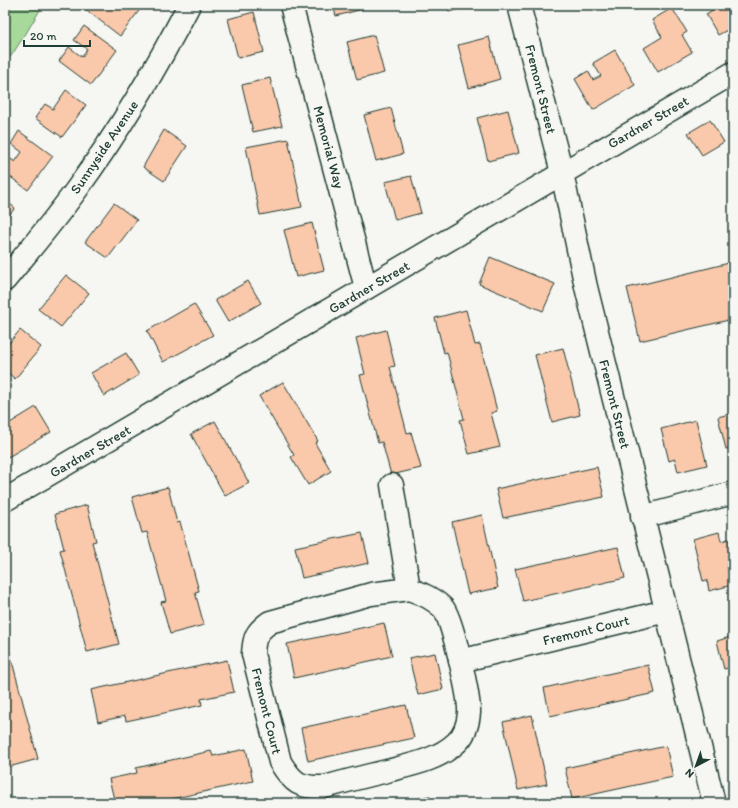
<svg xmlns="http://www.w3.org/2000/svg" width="738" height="808" viewBox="0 0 738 808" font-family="Itim,sans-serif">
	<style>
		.green { fill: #a6d99a; stroke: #628b67 }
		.building { fill: #fac8aa; stroke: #1f3d34 }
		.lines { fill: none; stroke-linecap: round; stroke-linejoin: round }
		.minor-casing { stroke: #1f3d34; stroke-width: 25 }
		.minor { stroke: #f6f6f2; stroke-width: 22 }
		.labels { text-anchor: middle; stroke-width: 4; stroke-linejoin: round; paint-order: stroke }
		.street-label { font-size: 14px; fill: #1f3d34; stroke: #f6f6f2 }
	</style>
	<rect width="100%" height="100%" fill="#f6f6f2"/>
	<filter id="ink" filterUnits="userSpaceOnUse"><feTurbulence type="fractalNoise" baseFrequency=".025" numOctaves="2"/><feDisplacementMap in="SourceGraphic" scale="8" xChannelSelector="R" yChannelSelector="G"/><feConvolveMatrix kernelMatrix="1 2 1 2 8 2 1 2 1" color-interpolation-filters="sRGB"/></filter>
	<g filter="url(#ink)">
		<path class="green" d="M5,5H43L25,35L5,65Z"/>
		<g class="building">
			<path d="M87,5H104L108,8L111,5H137L141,8L120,36L85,9Z"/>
			<path d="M333,5H362L363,9L336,16Z"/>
			<path d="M447,5H475L449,12Z"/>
			<path d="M721,5H733V27L718,35L706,14Z"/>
			<path d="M672,8L687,32L682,35L692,52L658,72L644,48L662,37L652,20Z"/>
			<path d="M254,12L264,52L238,58L228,19Z"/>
			<path d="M84,26L117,50L91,85L59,61L69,47L82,57L87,49L74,40Z"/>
			<path d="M374,35L384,73L357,80L347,42Z"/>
			<path d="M489,37L500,79L469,88L458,45Z"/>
			<path d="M615,50L635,85L593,110L575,79L588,71L593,80L601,76L593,63Z"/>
			<path d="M270,78L282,126L253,132L242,85Z"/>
			<path d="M66,90L86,105L62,137L35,118L45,104L53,109Z"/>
			<path d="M391,108L403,154L376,161L364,115Z"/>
			<path d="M508,110L519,153L488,161L477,118Z"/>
			<path d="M710,120L724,142L702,155L688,133Z"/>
			<path d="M164,130L187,146L164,181L143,167Z"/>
			<path d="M19,131L53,156L28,190L5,173V155L15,162L22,152L11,144Z"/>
			<path d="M288,139L302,207L260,215L246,147Z"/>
			<path d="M411,176L421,213L395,220L385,182Z"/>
			<path d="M5,200L15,208L5,220Z"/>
			<path d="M114,203L137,220L108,258L85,242Z"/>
			<path d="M312,223L324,270L296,277L284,230Z"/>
			<path d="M490,257L555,284L543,311L479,284Z"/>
			<path d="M733,262V319L640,341L627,288Z"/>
			<path d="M66,275L89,293L61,327L38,309Z"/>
			<path d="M248,281L261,303L228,322L215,300Z"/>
			<path d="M194,304L213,335L163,362L147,331Z"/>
			<path d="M466,310L475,345L480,344L497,411L491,413L500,447L469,454L460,420L464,419L447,352L444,353L435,318Z"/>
			<path d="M20,330L41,347L15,379L5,370V348Z"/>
			<path d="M386,330L395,366L390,367L407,433L411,432L421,468L391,475L382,442L378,443L360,375L365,374L356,338Z"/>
			<path d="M563,348L580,415L552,422L535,355Z"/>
			<path d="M126,353L139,375L104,396L91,373Z"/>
			<path d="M283,382L318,441L315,443L331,471L308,485L291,457L294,455L259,396Z"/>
			<path d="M36,407L51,432L8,457L5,452V426Z"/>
			<path d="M733,413V448L726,449L718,417Z"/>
			<path d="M696,420L707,465L678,472L675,459L669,461L661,429Z"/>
			<path d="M215,421L249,483L225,496L191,434Z"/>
			<path d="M597,467L604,497L503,518L496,489Z"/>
			<path d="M168,487L177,523L180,522L199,591L195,592L204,625L170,634L161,602L166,601L147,532L142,533L132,497Z"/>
			<path d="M87,505L96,541L92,542L119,644L87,652L60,550L64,549L55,514Z"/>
			<path d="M482,515L498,588L468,594L452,522Z"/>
			<path d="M719,532L721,541L729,539L733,555V563L727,564L732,585L709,591L707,580L703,581L693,539Z"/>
			<path d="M362,533L369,563L302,578L295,547Z"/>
			<path d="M618,547L625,578L523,601L515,569Z"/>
			<path d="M384,623L392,656L294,678L287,644Z"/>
			<path d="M5,635L38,759L5,768Z"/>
			<path d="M733,636V667L724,669L717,641Z"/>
			<path d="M435,653L443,689L418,695L409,658Z"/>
			<path d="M227,660L234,692L201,699L202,705L126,721L125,716L98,722L91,690Z"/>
			<path d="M648,665L655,693L550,716L544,688Z"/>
			<path d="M406,705L414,738L308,761L301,728Z"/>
			<path d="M532,715L547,784L518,790L503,722Z"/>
			<path d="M666,746L673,777L572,799L565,768Z"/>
			<path d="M246,749L253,781L153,803H115L109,779L137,773L136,768L211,751L213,756Z"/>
			<path d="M429,796L430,803H397Z"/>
		</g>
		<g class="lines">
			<defs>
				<g id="minor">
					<path d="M291,5L366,288"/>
					<path d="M519,5L562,173L586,287L714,803"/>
					<path d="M5,280C29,250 54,221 77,189C119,131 156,69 189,5"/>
					<path d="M392,485L409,589"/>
					<path d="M5,500L733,73"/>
					<path d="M642,517L733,493"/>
					<path d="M409,589C421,593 434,599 443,608C452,617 470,699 469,713C468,724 464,736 456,743C438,760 410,765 387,771C366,776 346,781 325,787C299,788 293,783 280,762L253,654C254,637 256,632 270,622L371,594Z"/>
					<path d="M460,661L666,611"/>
				</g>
			</defs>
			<use href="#minor" class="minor-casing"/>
			<use href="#minor" class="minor"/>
		</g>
	</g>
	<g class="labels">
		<g class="street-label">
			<text transform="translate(541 89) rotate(76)" y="5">Fremont Street</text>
			<text transform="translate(648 122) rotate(-30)" y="5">Gardner Street</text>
			<text transform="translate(104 147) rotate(-56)" y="5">Sunnyside Avenue</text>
			<text transform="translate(329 147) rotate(75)" y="5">Memorial Way</text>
			<text transform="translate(369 287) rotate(-30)" y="5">Gardner Street</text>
			<text transform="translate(615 404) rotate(76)" y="5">Fremont Street</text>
			<text transform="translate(90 451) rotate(-30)" y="5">Gardner Street</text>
			<text transform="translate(586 630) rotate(-14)" y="5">Fremont Court</text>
			<text transform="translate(267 711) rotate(76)" y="5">Fremont Court</text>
		</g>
	</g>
	<rect width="738" height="808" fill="none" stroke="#f6f6f2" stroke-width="20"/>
	<rect x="10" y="10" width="718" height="788" fill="none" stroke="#1f3d34" stroke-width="1.5" filter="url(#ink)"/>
	<g transform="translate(696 766) rotate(221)" stroke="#f6f6f2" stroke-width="3" paint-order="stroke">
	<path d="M0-3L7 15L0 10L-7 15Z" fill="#1f3d34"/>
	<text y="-6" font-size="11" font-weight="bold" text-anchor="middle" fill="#1f3d34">N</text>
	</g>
	<path d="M24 40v6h66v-6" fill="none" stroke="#1f3d34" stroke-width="2"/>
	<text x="30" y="40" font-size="12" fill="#1f3d34" stroke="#f6f6f2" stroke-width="3" paint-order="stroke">20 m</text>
</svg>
